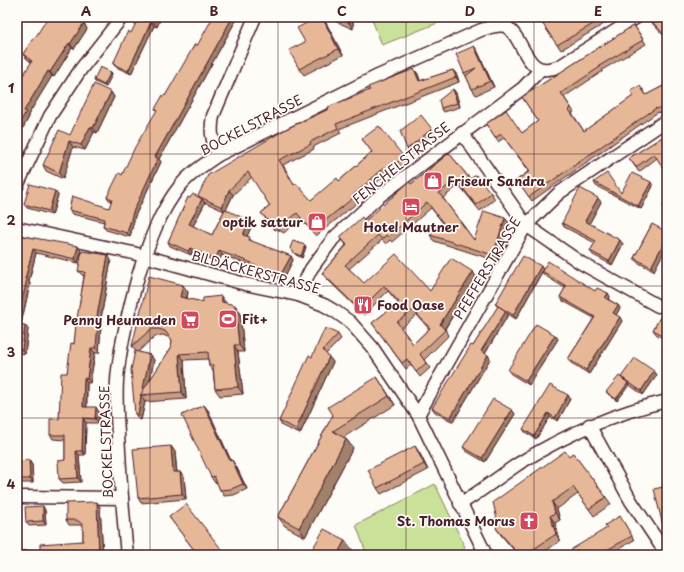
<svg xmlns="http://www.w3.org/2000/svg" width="684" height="572" viewBox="0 0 684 572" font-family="'Playpen Sans',sans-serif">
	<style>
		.green { fill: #c9e198; stroke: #8a8062 }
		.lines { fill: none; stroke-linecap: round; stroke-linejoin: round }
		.minor-casing { stroke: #4a1f2b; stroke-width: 15 }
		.minor { stroke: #fdfcf7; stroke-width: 12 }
		.wall { fill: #c79e83; stroke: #4a1f2b; fill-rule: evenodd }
		.shaded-wall { fill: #a2816a; stroke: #4a1f2b }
		.building { fill: #e7b898; stroke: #4a1f2b; fill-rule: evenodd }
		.grid { fill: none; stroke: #4a1f2b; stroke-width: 1; stroke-opacity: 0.55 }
		.labels { text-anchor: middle; stroke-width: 3.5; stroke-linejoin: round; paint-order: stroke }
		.street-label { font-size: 13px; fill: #4a1f2b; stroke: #fdfcf7 }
		.poi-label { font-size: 13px; font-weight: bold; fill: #4a1f2b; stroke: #fdfcf7; text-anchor: start }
		.neatline { fill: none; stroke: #4a1f2b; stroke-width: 1.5 }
		.grid-label { font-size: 13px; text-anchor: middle; font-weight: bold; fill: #4a1f2b }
	</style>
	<rect width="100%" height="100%" fill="#fdfcf7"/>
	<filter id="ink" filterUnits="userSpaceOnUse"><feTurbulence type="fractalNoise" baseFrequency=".025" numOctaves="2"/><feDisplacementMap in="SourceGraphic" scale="8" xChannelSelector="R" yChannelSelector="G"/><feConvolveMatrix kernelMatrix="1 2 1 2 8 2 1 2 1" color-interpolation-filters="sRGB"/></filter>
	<g filter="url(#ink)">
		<g class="green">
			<path d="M371,17H453L382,45Z"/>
			<path d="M435,484L465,547L456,555H367L356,525Z"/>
		</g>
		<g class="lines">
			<defs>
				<g id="minor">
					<path d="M462,133L526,225L581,263L658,306"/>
					<path d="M218,155C212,141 210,131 213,116L255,17"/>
					<path d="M17,186L50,116L81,69L122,17"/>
					<path d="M17,228L133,253L245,284L298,295L324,305L336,312L350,322L372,347L418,415L486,555"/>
					<path d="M298,295L311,269L333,239L377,198L523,88L540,70"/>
					<path d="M418,415L526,225L559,193L667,120"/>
					<path d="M589,425L631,501L667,555"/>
					<path d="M17,497L122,498"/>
					<path d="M460,504C480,492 499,477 518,464C565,435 613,413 667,401"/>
					<path d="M127,555C123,515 120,474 118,434C117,413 115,392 118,370C122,337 130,305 139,273C149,242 160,211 180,186C190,173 205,164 218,155L378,76L481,30C488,28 497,24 505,26C510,28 513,33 516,37C529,58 532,77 560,66L637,17"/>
				</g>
			</defs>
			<use href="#minor" class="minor-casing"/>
			<use href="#minor" class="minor"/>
		</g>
		<g class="wall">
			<path d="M161,17L157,27L154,26L131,74L116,67L113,64L131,33Z"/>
			<path d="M322,17L325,21L343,55L304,75L299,69L305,42Z"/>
			<path d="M325,17H353V29Z"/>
			<path d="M538,17L567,21L574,17H619L615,19L614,18L561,50Z"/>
			<path d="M648,17H667V39L650,21Z"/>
			<path d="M235,22L159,159L161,162L135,216L130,237L106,230L103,226L104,222L72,214L69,210L109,208L112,202L110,201L107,197L122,175L157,111L155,109L165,96L197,46Z"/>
			<path d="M84,23L87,29L74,49L72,48L54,77L52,76L28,115L29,117L17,139L31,62L27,59L23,54L35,38Z"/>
			<path d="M634,25L646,44L602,70L603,71L564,97L574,112L572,113L584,131L643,89L646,95L667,84V109L659,113L658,112L532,201L517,180L529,171L504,138L498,142L486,124L522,133L538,121L522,97Z"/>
			<path d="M474,46L478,52L494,87L476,95L472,89L466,76L464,73Z"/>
			<path d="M414,69L418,74L420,81L453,70L457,75L459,82L339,129L341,133L313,147L314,149L283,165L294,184L311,200L339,181L372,152L362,139L404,157L407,162L392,175L389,172L355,201L357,203L316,236L300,218L284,233L277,229L275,230L261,213L270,206L252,177L233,195L226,210L252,225L247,236L252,242L291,256L293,260L283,280L254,268L252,266L222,255L218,263L192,252L191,255L170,246L168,242L190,198L199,197L198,196L370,90ZM204,202L224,211L212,235L193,226L205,203Z"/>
			<path d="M111,72L112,74L106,87L95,82L94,80Z"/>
			<path d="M453,89L456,93L460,107L444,112L441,108Z"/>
			<path d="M111,92L114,97L97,133L94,132L85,150L73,147L63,179L46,171L43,165Z"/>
			<path d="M432,129L435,133L410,153L407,149Z"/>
			<path d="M667,134V174L657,158L639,172L629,158Z"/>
			<path d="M449,153L470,179L491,193L495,199L480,211L459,185L443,198L474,240L505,218L509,223L497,261L434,241L430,235L443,223L431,208L392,242L390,240L386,244L382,240L349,269L364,283L430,291L473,272L476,277L445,329L449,335L424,360L430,368L420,377L411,365L406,369L372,323L398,303L388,291L364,315L326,278L322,273L346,245L340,237L365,221ZM417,315L429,329L413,344L401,328Z"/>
			<path d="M594,182L621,193L653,186L641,209L596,186Z"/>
			<path d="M58,195L52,215L27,208L24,204Z"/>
			<path d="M667,199V212L666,211L663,207Z"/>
			<path d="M601,202L589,224L623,244L612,265L593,255L590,251L595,243L564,227L562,223Z"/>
			<path d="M652,224L654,271L637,262L634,258Z"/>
			<path d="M17,238L81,251L78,263L36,253L29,281L30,284L21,324L28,329L25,354L18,353L17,366Z"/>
			<path d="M306,247L302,258L296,255L290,248Z"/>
			<path d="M111,260L100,324L101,326L99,353H95L90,383H87V407L99,412V423H86L85,455H79L81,482L63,483L59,479L65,460V440L53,439L50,435L59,419L67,373L74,344L84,276L82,275L78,271Z"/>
			<path d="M543,270L595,291L608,293L610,297L609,300L618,305L620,308L616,315L622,321L589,374L571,363L568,359L594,318L563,301L560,297L565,288L544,275L542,272L516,319L508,314V315L485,354L488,355L490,359L453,422L435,412L432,408L473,346L498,307L495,304Z"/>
			<path d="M188,292L187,299L203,302L226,303L240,312L244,352H238L243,394L220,396L215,389L213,371L209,366L208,359L184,360L186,399L145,402L141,420H139L135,414L136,352L132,346ZM163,335L170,338L172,340L171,348L149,382L154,360L150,355L138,352L155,336Z"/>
			<path d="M667,305V340L657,335L653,330Z"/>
			<path d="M338,334L341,339L326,354L333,362L300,434L282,426L279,421L312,357Z"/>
			<path d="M555,335L558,339L529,385L511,374L508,370Z"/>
			<path d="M654,371L657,375L643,395L628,384L629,385L617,401L608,394L606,392L624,380L621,377Z"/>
			<path d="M383,386L395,405L344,437L346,439L353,448L305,537L285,526L278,517L333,415Z"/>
			<path d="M568,395L570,399L558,421L550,417L536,439L525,432L523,429Z"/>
			<path d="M208,410L231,461L236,466L247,489L234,495L224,496L220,490L217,482L215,483L211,477Z"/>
			<path d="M512,410L515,414L485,462L466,451L463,447Z"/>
			<path d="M171,446L175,452L177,472H180L184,477L186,499L141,503L138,498Z"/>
			<path d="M419,452L428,470L381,494L377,488Z"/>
			<path d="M573,453L611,504L594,516L578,494L557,509L560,520L555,523L560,541L540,555H518L501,535L496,528L569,456Z"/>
			<path d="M29,460L32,465L33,483H17V461Z"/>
			<path d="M667,486V531H666L663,526Z"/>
			<path d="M100,507L103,555L40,550L83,541V527L80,525H69L66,520Z"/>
			<path d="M45,510L46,525L29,526L26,522Z"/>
			<path d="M169,517L226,555H231H198Z"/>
			<path d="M623,521L634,540L608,555H565Z"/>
		</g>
		<g class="shaded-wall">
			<path d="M157,17H161L157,27L154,23Z"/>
			<path d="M322,17L325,21L343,55L338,49Z"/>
			<path d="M349,17H353V29L349,23Z"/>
			<path d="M232,18L235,22L159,159L161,162L135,216L130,237L127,233L133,212L155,157Z"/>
			<path d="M151,22L154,26L131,74L128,71Z"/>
			<path d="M84,23L87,29L74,49L70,44Z"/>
			<path d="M69,43L72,48L54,77L50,72Z"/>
			<path d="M474,46L478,52L494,87L490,81Z"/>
			<path d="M414,69L418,74L422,86L419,81Z"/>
			<path d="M453,70L457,75L459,82L456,77Z"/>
			<path d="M48,71L52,76L28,115L29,117L17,139V127L24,111Z"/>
			<path d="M111,72L112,74L106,87L104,85Z"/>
			<path d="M453,89L456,93L460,107L457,103Z"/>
			<path d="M111,92L114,97L97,133L93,128Z"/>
			<path d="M90,127L94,132L85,150L81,145Z"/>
			<path d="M69,141L73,147L63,179L59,173Z"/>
			<path d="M651,182L653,186L641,209L638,206Z"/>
			<path d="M229,190L233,195L225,212L222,207Z"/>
			<path d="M55,191L58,195L52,215L49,211Z"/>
			<path d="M598,198L601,202L588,226L585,221Z"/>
			<path d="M202,199L205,203L192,228L189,224Z"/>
			<path d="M505,218L509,223L497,261L493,255Z"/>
			<path d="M249,221L252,225L246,239L243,235Z"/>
			<path d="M667,237V246L654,271L651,267Z"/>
			<path d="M620,240L623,244L612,265L609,261Z"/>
			<path d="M305,245L306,247L302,258L301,256Z"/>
			<path d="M78,246L81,251L78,263L75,259Z"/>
			<path d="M190,248L192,252L191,255L188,251Z"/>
			<path d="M33,249L36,253L29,281L30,284L20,328L17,324V322L25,279Z"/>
			<path d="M219,251L222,255L218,263L215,259Z"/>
			<path d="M108,255L111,260L100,324L101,326L99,353L96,348V322Z"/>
			<path d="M291,256L293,260L283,280L280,276Z"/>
			<path d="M541,266L543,270L516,319L513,315Z"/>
			<path d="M473,272L476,277L444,330L440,324Z"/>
			<path d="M183,285L188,292L185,304L180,297Z"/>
			<path d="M608,293L610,297L608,301L605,298Z"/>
			<path d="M221,296L226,303L222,302Z"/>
			<path d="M235,305L240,312L244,352L239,345Z"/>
			<path d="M618,305L620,308L615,317L613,313Z"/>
			<path d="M506,311L508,315L484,355L481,351Z"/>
			<path d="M620,317L622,321L589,374L586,370Z"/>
			<path d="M25,325L28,329L25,354L22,350Z"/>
			<path d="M555,335L558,339L529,385L526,381Z"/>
			<path d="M234,345L238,352L243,394L238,387Z"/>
			<path d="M91,348L95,353L90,383L87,379Z"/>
			<path d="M17,351L18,353L17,366Z"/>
			<path d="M179,354L184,360L186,399L182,392Z"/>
			<path d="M150,355L154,360L147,395H141Z"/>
			<path d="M488,355L490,359L453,422L450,418Z"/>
			<path d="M329,357L333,362L300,434L296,429Z"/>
			<path d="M654,371L657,375L643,395L641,391Z"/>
			<path d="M377,377L383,386L395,405L389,396Z"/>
			<path d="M84,378L87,383L86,411L83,407Z"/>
			<path d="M628,383L629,385L617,401L616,399Z"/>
			<path d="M568,395L570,399L558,421L555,418Z"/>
			<path d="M141,396L145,402L141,420L138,415Z"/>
			<path d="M204,405L208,410L234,467L230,461Z"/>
			<path d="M96,407L99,412V423L95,419Z"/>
			<path d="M512,410L515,414L485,462L482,458Z"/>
			<path d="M548,413L550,417L536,439L534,436Z"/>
			<path d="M83,418L86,423L85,455L82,451Z"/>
			<path d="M346,439L353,448L305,537L299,528Z"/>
			<path d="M171,446L175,452L177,478L173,472Z"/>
			<path d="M415,446L419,452L428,470L424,464Z"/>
			<path d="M76,451L79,455L81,482L78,478Z"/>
			<path d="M29,460L32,465L33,483L30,479Z"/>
			<path d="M232,460L236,466L247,489L243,484Z"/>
			<path d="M180,472L184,477L186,499L182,494Z"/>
			<path d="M97,502L100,507L103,555H99Z"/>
			<path d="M552,502L557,509L560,520L555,513Z"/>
			<path d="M43,506L45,510L46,525L43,521Z"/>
			<path d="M550,516L555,523L560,541L556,534Z"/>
			<path d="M345,540L353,551L350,555H337Z"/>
		</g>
		<g class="building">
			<path d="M48,17H73L84,23L70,44L69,43L50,72L48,71L24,111L26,112L17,127V85L32,61L23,54L34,37L35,38Z"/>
			<path d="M139,17H157L154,23L151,22L128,71L113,64L128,31L131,33Z"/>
			<path d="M213,17H230L232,18L155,157L158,158L133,212L127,233L103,226L105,219L69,210L72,196L109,208L112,199L107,197L119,173L122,175L135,147L157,110L155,109L163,95L165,96L195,44L197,46Z"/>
			<path d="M318,17H322L338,49L299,69L289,50L305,42L297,28Z"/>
			<path d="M335,17H349V23Z"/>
			<path d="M538,17H564L567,21L574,17H605L557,45Z"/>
			<path d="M648,17H667V34L665,36Z"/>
			<path d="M634,25L643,40L599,66L600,67L561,93L571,108L569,110L584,131L633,96L631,91L640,86L646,95L667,84V104L657,109L656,108L529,197L517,180L530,171L501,134L495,138L486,124L506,110L522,133L538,121L522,97Z"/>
			<path d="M474,46L490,81L472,89L466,76L476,68L464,73L456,54Z"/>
			<path d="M100,67L111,72L104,85L94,80Z"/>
			<path d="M414,69L419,81L453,70L456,77L336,124L338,128L310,142L311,144L279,160L294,185L296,183L311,200L337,178L339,181L372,152L362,139L379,126L404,157L388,170L385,167L352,196L353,198L312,231L297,213L280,228L274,224L272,225L261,213L270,206L248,172L229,190L222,207L198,196L208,175L286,129L329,109L328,107L370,90L368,87Z"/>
			<path d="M94,84L111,92L93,128L90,127L81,145L69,141L59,173L43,165L59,130L70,135Z"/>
			<path d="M453,89L457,103L441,108L439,100Z"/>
			<path d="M421,115L432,129L407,149L400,131Z"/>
			<path d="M667,134V168L664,169L654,154L636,167L629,158Z"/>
			<path d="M449,153L470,179L476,175L491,193L476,205L456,179L439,193L474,240L484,211L505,218L493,255L430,235L443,223L427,202L388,237L386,235L382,239L378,235L345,265L364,283L396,254L430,291L451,258L473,272L440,324L445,330L420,354L426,363L416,372L407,359L402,363L372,323L399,302L384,286L360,310L322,273L347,245L340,237L362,217L365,221L409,182L411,184ZM413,310L430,328L413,344L397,322Z"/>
			<path d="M607,173L621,193L632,173L651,182L638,206L594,182Z"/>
			<path d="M30,184L55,191L49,211L24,204Z"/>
			<path d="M580,188L598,198L585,221L620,240L609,261L590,251L596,241L562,223Z"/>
			<path d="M193,194L202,199L189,224L212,235L225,209L249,221L243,235L250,237L249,240L291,256L280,276L251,264L252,263L219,251L215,259L190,248L188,251L168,242L188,197L190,198Z"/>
			<path d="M667,199V209L663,207Z"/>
			<path d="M652,224L667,232V237L651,267L634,258Z"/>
			<path d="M18,235L78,246L75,259L33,249L25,279H27L17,322V238Z"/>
			<path d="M293,241L305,245L301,256L294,253L290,248Z"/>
			<path d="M82,251L108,255L96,322H98L96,348H91L87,379L84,378L83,407H96L95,419L83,418L82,451H76L78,478L59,479L58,461L65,460V435H50V419H59L61,373H67L71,343L74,344L76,324L85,272L78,271Z"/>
			<path d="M523,256L541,266L513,315L495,304Z"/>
			<path d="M548,261L595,291L597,288L608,293L605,298L618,305L613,313L620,317L586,370L568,359L595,317L560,297L566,286L542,271Z"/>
			<path d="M149,276L183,285L180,297L203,302V298L221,296L222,302L235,305L239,345H234L238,387L215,389L213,365L209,366L208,352L179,354L182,392L140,395L171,348L172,340L165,331L159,329H151L132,346Z"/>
			<path d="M667,305V337L653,330Z"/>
			<path d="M498,306L506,311L481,351L488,355L450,418L432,408L471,345L473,346Z"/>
			<path d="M17,324L25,325L22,350L17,349Z"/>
			<path d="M536,324L555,335L526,381L508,370Z"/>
			<path d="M325,328L338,334L323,350L329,357L296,429L279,421L309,355L312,357Z"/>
			<path d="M135,351L150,355L142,393L140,395L141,396L138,415L135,414L131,370Z"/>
			<path d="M635,358L654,371L641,391L621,377Z"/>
			<path d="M619,376L628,383L616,399L606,392Z"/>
			<path d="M377,377L389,396L333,431L346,439L299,528L278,517L333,415L328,407Z"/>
			<path d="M550,385L568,395L555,418L548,413L534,436L523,429Z"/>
			<path d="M493,399L512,410L482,458L463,447Z"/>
			<path d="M204,405L230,461L232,460L243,484L231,489L220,490L214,476L211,477L182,415Z"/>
			<path d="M667,414V427L665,428L661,415Z"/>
			<path d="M171,446L173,472H180L182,494L138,498L133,449Z"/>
			<path d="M415,446L424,464L377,488L368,470Z"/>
			<path d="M565,451L569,456L573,453L606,497L589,509L573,487L552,502L555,513L550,516L556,534L525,555H519L496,528L498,524L493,502Z"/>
			<path d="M29,460L30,479H17V461Z"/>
			<path d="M667,486V525L663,526L654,489Z"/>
			<path d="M97,502L99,555H17V551L40,550V544L83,541V525L77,520H66V503Z"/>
			<path d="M186,504L226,555L229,552L231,555H198L169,517Z"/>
			<path d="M43,506V521L26,522L25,507Z"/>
			<path d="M620,516L632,536L598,555H565L572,551V549L607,528L605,525Z"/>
			<path d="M324,529L345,540L337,555H309Z"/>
			<path d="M175,551L176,555H141V554Z"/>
		</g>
	</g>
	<path class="grid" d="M150,17V555M278,17V555M406,17V555M534,17V555M17,154H667M17,286H667M17,418H667"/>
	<defs>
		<symbol id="shop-square" viewBox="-11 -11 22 22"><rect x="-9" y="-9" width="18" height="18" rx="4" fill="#d1495b" stroke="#fdfcf7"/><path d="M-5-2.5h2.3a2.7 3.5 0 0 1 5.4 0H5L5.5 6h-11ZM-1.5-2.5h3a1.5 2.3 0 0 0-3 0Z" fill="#fff"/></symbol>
		<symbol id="hotel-square" viewBox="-11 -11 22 22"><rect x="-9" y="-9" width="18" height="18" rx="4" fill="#d1495b" stroke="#fdfcf7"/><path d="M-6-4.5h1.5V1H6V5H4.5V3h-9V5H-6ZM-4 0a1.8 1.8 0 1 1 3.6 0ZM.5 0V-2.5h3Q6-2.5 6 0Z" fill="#fff"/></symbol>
		<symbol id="restaurant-square" viewBox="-11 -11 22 22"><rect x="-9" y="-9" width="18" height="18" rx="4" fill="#d1495b" stroke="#fdfcf7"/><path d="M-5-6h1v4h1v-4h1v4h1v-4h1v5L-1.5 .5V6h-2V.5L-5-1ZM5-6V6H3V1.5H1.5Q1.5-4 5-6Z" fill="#fff"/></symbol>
		<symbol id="stadium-square" viewBox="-11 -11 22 22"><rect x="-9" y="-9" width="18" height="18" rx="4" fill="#d1495b" stroke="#fdfcf7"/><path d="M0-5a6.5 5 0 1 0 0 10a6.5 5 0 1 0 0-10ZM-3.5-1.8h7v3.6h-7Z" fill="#fff"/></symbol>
		<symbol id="supermarket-square" viewBox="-11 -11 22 22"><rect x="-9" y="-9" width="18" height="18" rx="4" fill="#d1495b" stroke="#fdfcf7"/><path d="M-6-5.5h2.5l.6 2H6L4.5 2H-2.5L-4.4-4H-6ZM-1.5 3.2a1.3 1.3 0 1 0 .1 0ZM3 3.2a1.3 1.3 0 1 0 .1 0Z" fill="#fff"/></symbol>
		<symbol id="church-square" viewBox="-11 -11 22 22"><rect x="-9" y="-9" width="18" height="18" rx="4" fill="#d1495b" stroke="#fdfcf7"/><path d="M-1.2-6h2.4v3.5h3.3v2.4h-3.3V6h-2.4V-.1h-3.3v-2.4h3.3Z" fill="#fff"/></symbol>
	</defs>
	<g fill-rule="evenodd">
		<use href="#shop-square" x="422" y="170" width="22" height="22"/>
		<use href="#hotel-square" x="400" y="196" width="22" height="22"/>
		<use href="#shop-square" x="306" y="211" width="22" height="22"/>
		<use href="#restaurant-square" x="352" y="294" width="22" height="22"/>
		<use href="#stadium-square" x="217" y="308" width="22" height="22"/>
		<use href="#supermarket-square" x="179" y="309" width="22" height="22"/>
		<use href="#church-square" x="518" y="510" width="22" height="22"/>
	</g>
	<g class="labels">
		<g class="street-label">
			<text transform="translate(251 125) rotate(-28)" y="5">BOCKELSTRASSE</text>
			<text transform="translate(401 163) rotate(-39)" y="5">FENCHELSTRASSE</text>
			<text transform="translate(487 268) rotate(-59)" y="5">PFEFFERSTRASSE</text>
			<text transform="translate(256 272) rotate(15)" y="5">BILDÄCKERSTRASSE</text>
			<text transform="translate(106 442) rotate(-92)" y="5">BOCKELSTRASSE</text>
		</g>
		<g class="poi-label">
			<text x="447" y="186">Friseur Sandra</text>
			<text x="303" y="227" text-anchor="end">optik sattur</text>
			<text x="411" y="232" text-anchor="middle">Hotel Mautner</text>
			<text x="377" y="310">Food Oase</text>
			<text x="242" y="324">Fit+</text>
			<text x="176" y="325" text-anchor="end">Penny Heumaden</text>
			<text x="515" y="526" text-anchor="end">St. Thomas Morus</text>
		</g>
	</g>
	<rect width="684" height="572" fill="none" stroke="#fdfcf7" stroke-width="44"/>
	<rect x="22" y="22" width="640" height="528" class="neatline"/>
	<g class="grid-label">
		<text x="86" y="16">A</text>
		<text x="214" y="16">B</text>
		<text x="342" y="16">C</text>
		<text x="470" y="16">D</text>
		<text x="598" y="16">E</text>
		<text x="11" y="93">1</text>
		<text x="11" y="225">2</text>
		<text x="11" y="357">3</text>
		<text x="11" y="489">4</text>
	</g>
</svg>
